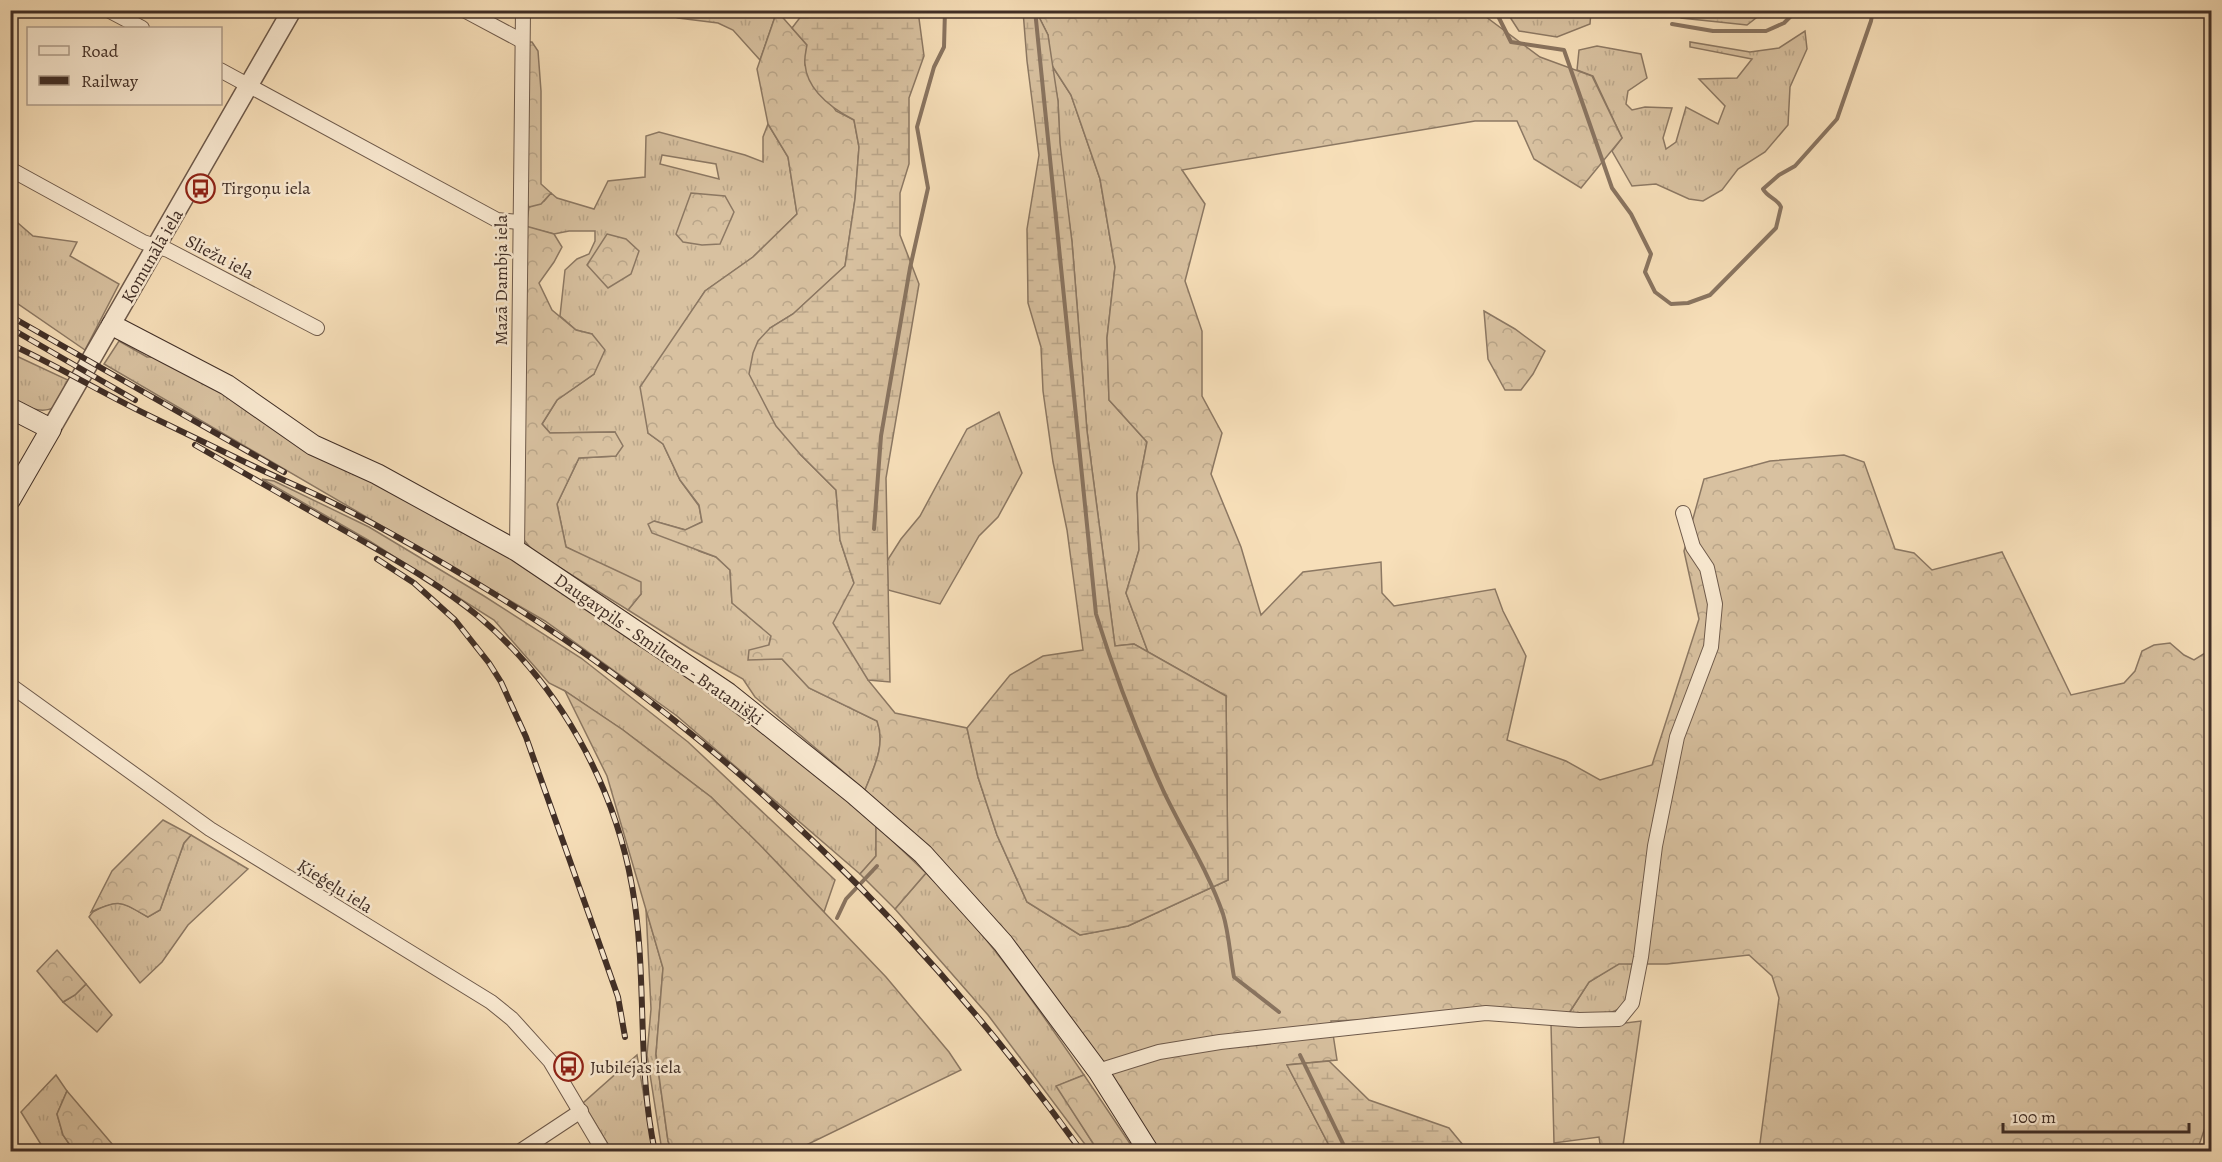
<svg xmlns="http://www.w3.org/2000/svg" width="2222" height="1162" viewBox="0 0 2222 1162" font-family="Alegreya,serif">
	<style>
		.grass { fill: url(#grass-tufts); stroke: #8c7863; stroke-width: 1.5; fill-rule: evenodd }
		.forest { fill: url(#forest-crowns); stroke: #8c7863; stroke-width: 1.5 }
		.wetland { fill: url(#wetland-marsh); stroke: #8c7863; stroke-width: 1.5 }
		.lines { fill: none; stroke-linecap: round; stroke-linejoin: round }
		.stream { stroke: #897460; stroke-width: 4 }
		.minor-casing { stroke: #6e5a4b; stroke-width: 16 }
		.tertiary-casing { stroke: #6e5a4b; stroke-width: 21 }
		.secondary-casing { stroke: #402e26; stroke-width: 22 }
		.minor { stroke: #faead2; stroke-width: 14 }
		.tertiary { stroke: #faead2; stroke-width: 18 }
		.secondary { stroke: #faead2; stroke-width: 20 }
		.rail-casing { stroke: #402e26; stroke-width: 6 }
		.rail { stroke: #faead2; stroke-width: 4; stroke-dasharray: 11; stroke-linecap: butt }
		.labels { text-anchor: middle; stroke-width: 5; stroke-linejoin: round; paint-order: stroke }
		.poi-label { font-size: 18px; fill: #402e26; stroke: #faead2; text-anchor: start }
		.street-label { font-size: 18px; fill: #402e26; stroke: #faead2 }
	</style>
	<defs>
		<pattern id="grass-tufts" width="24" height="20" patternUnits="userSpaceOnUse" patternTransform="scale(1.5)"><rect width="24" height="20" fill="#d8c1a0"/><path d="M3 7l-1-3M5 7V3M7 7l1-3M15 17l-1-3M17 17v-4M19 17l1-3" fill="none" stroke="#baa68a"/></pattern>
		<pattern id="forest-crowns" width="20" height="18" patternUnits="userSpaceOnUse" patternTransform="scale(1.5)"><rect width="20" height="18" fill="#d8c1a0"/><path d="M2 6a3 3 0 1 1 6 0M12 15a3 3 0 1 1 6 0" fill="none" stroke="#baa68a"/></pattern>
		<pattern id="wetland-marsh" width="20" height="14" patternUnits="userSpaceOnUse" patternTransform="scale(1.5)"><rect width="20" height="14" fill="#d8c1a0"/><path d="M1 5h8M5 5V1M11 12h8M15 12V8" fill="none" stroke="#baa68a"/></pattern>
	</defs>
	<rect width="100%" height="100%" fill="#f7dfb9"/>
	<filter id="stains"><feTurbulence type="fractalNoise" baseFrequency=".00333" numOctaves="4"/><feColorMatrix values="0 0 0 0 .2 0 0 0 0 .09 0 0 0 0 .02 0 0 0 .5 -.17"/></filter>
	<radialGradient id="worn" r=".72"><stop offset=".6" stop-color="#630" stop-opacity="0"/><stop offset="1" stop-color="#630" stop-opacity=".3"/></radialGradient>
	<g class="grass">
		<path d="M658,11H777L760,60L733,30L718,23L678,18Z"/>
		<path d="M1506,11H1591L1590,24L1557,37L1519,31Z"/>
		<path d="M1679,11V10L1765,11L1747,25L1681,18Z"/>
		<path d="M1805,31L1807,49L1790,87L1788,125L1765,152L1738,169L1722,190L1703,201L1689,199L1656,184L1632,186L1612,151L1622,138L1593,76L1577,70L1579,50L1597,46L1641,54L1647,78L1628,91L1626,104L1632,110L1645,107L1672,108L1663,138L1666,149L1676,142L1686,107L1718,124L1725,106L1699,79L1737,78L1752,59L1690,47V42L1750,52L1779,48Z"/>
		<path d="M1051,64L1071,95L1100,179L1115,267L1107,338L1109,400L1147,442L1137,494L1139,550L1126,593L1148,652L1134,644L1115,646L1087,431L1072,242L1060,155L1058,101Z"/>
		<path d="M768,124L788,157L797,214L753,257L705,291L683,325L648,433L663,444L680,480L699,506L702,522L686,530L654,521L699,551L716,557L730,570L732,603L771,635L769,645L809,688L877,721C886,745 874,767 865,790L755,697L743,679L690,649L628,610L641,594L601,565L566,547L557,504L579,458L616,456L615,432L550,433L542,424L557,400L594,374L592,334L576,330L560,316L565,270L577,259L589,254L595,241V231H569L554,234L526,227L529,207L544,201L551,193L557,198L594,209L608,181L645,177L646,136L659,132L745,155L763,162V137ZM662,155L716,164L719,179L660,164Z"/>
		<path d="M11,217L33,236L77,242L70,256L119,284L85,350L11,299Z"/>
		<path d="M119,341L147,357H157L238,401L454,528L507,556L686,676L844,794L876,825V856L860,874L677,716L545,621L104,364Z"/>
		<path d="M10,353L70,381C66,389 61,402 54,407C43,415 21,406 11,400Z"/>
		<path d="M999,412L1022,473L998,517L979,536L940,604L888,590L887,561L901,539L920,516L967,429Z"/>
		<path d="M262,479L274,481L369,527L484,596L581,658L688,742L835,880L824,912L711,797L623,730L565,691L549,683L494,620L368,540Z"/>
		<path d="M191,835L248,869L188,925L162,962L140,983L89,917C92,912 94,911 100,908C120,897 129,906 148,917L160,910L184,843Z"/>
		<path d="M926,873C987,933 1036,1005 1084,1075L1057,1086L1098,1151H1090L988,1015L895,909Z"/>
		<path d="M646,909L663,968L656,1054L668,1141L672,1151H662L647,1055L651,1009Z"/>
		<path d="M1619,963L1637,964C1624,1017 1622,1015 1569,1013L1589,982Z"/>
		<path d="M86,984L112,1015L97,1032L63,1002L75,995Z"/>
		<path d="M637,1055L653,1151H612L583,1103Z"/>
		<path d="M56,1075L67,1091L57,1114L63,1135L74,1151H45L21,1112Z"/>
	</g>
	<g class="forest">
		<path d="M777,11L807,45L805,65L836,111L854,120L859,147L855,199L845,266L793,314L770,328L800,454L836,490L840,540L854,583L868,680L895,713L967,728L978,777L997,835L1027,902L1080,935L1128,926L1228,880L1226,696L1148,652L1126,593L1139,550L1137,494L1147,442L1109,400L1107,338L1115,267L1100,179L1071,95L1051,64L1048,35L1036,11H1478L1540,57L1592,76L1622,138L1581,188L1534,159L1517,121H1475L1182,170L1205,204L1185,281L1202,331V396L1222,433L1211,474L1241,547L1261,615L1303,572L1381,562L1382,593L1394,606L1495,589L1503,611L1526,656L1507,740L1566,761L1600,780L1652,765L1699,619L1684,551L1704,479L1770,461L1844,455L1864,462L1895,549L1914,553L1932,570L2002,552L2071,695L2124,683L2135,671L2142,651L2154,645L2170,643L2184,655L2194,660L2205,653L2211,654L2212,1107L2197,1151H1759L1779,998L1772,976L1749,955L1667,964H1619L1589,982L1569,1013L1331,1021L1337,1060L1287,1065L1332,1151H1159L1061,1008L865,790C874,767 886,745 877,721L809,688L782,659L748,660L749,650L769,645L771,636L732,603L730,570L716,557L652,533L648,524L654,521L685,530L702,522L699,505L680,480L663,444L648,433L640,387L705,291L753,257L797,214L788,157L768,124L757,69Z"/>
		<path d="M526,42H532L538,51L541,91V184L551,193L541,204L529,207L526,200Z"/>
		<path d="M691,193L725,196L734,212L720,244L702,245L683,242L676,234Z"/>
		<path d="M522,225L554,234L562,247L554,262L539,283L552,310L576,330L592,334L605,350L594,374L557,400L542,424L550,433L615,432L623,446L616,456L579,458L557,504L566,547L641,582V594L628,610L533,551L524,540Z"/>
		<path d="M607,234L626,239L639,251L631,274L608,288L587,265Z"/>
		<path d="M1484,311L1515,329L1545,351L1533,374L1521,390H1505L1488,359Z"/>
		<path d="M565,691L623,730L711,797L759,844L886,977L949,1052L961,1070L794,1151H672L668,1141L656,1054L663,968L607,776Z"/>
		<path d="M163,820L191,835L184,843L160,910L148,917C121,902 120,898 91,912L112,871Z"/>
		<path d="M876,825L926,873L895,909L860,874L876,856Z"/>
		<path d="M57,950L86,984L75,995L63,1002L37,971Z"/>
		<path d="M1641,1021L1623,1146L1636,1148V1151H1601L1599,1137L1554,1143L1551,1024L1609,1025Z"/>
		<path d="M1084,1075L1135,1151H1098L1056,1086Z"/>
		<path d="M67,1091L113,1145L108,1151H74L63,1135L57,1114Z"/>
	</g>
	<g class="wetland">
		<path d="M805,11H918L924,56L909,98V164L900,193V235L919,284L886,478L890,682L868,680L833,623L854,583L840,540L836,490L800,454L776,426L749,374L753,353L758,341L770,328L793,314L845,266L855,199L859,147L854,120C833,109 807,91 805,64C804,58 806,51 807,45L792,28Z"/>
		<path d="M1023,11H1036L1048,35L1058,101L1060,143L1072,242L1087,431L1115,646L1134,644L1226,696L1228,880L1128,926L1080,935L1027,902L997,835L978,777L967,728L1010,675L1043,656L1083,650L1067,530L1053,462L1043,391L1041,347L1028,303L1027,229L1039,155L1027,61Z"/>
		<path d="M1329,1061L1369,1100L1449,1128L1468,1151H1332L1287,1065Z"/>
	</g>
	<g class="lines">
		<g class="stream">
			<path d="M1035,10L1096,614C1115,675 1137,733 1163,790C1182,831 1208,870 1223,914C1229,933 1230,956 1234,977L1279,1012"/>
			<path d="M1495,10L1511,42L1564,50L1612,188L1631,214L1651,254L1645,272L1655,292L1671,304L1688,303L1710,295L1776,228L1781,207C1777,198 1768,198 1763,189L1779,175L1795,166L1837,119L1871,21L1873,10"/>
			<path d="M1672,24L1713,31H1766L1784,23L1797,10"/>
			<path d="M874,529L881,436L910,268L928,188L917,127L934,67L944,47L945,10"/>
			<path d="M837,918L846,899L877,866"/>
			<path d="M1300,1055L1347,1152"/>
		</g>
		<defs>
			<g id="minor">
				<path d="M108,10L142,28"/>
				<path d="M464,10L522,41"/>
				<path d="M220,70L497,220L519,222"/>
				<path d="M10,169L143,242L168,250L317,328"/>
				<path d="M517,551L523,10"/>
				<path d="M10,685L210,829L491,1002L512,1019L550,1061L604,1152"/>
				<path d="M1098,1071L1159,1052L1220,1042L1486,1013L1579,1020L1619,1019L1632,1003L1641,957L1655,846L1677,737L1711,647L1715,604L1707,568L1693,547L1683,513"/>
				<path d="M519,1152L581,1111"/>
			</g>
			<path id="tertiary" d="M51,429L292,10"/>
			<g id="secondary">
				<path d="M112,325L227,385L313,445L377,474L517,551L728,693L854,794L923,854L1003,943L1098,1071L1149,1152"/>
				<path d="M10,408L51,429L10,500"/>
			</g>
		</defs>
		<use href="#minor" class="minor-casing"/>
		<use href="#tertiary" class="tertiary-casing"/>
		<use href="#secondary" class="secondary-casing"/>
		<use href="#minor" class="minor"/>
		<use href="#tertiary" class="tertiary"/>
		<use href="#secondary" class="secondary"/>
		<defs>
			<g id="rail">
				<path d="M10,316L284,472"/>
				<path d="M10,328L135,400"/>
				<path d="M10,344C60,367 107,396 156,419C187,434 218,449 249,464C275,477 303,488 329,501C386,529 442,562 496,595C726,737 925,932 1082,1152"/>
				<path d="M195,445C246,474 296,503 347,532C392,558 438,583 478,616C558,683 614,784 632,886C648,974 636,1064 655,1152"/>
				<path d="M377,559L414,583L455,620L489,663L501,682L526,737L604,957L618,997L625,1037"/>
			</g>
		</defs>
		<use href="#rail" class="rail-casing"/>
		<use href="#rail" class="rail"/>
	</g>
	<defs>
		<symbol id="bus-ring" viewBox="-11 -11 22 22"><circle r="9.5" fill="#faead2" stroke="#8f2418" stroke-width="1.5"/><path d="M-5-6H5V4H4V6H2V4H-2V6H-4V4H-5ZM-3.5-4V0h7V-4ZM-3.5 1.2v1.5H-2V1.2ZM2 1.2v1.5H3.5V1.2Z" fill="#8f2418"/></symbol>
	</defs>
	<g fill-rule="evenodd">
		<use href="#bus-ring" x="184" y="172" width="33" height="33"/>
		<use href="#bus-ring" x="552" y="1050" width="33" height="33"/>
	</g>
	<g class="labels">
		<g class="poi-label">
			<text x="222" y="194">Tirgoņu iela</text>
			<text x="590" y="1073">Jubilejas iela</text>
		</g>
		<g class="street-label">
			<text transform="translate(152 256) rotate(-60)" y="6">Komunālā iela</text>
			<text transform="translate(220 257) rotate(28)" y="6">Sliežu iela</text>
			<text transform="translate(501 280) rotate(-90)" y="6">Mazā Dambja iela</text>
			<text transform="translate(659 649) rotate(35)" y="6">Daugavpils - Smiltene - Bratanišķi</text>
			<text transform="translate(335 886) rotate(32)" y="6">Ķieģeļu iela</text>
		</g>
	</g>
	<rect width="2222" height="1162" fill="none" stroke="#f7dfb9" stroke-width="36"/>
	<rect x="12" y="12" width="2198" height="1138" fill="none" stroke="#402e26" stroke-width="3"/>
	<rect x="18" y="18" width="2186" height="1126" fill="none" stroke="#402e26" stroke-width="1.5"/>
	<rect x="27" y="27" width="195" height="78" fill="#faead2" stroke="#b09f8d" stroke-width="1.5"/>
	<rect x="39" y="46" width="30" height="9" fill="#faead2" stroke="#b09f8d" stroke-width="1.5"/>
	<text x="81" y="57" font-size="18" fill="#402e26">Road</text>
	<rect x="39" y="76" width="30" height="9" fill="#402e26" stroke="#b09f8d" stroke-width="1.5"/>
	<text x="81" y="87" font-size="18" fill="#402e26">Railway</text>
	<path d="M2003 1123v9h186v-9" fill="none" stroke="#402e26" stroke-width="3"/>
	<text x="2012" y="1123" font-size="18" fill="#402e26" stroke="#faead2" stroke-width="4.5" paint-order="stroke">100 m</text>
	<rect width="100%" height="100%" filter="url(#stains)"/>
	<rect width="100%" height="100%" fill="url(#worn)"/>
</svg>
